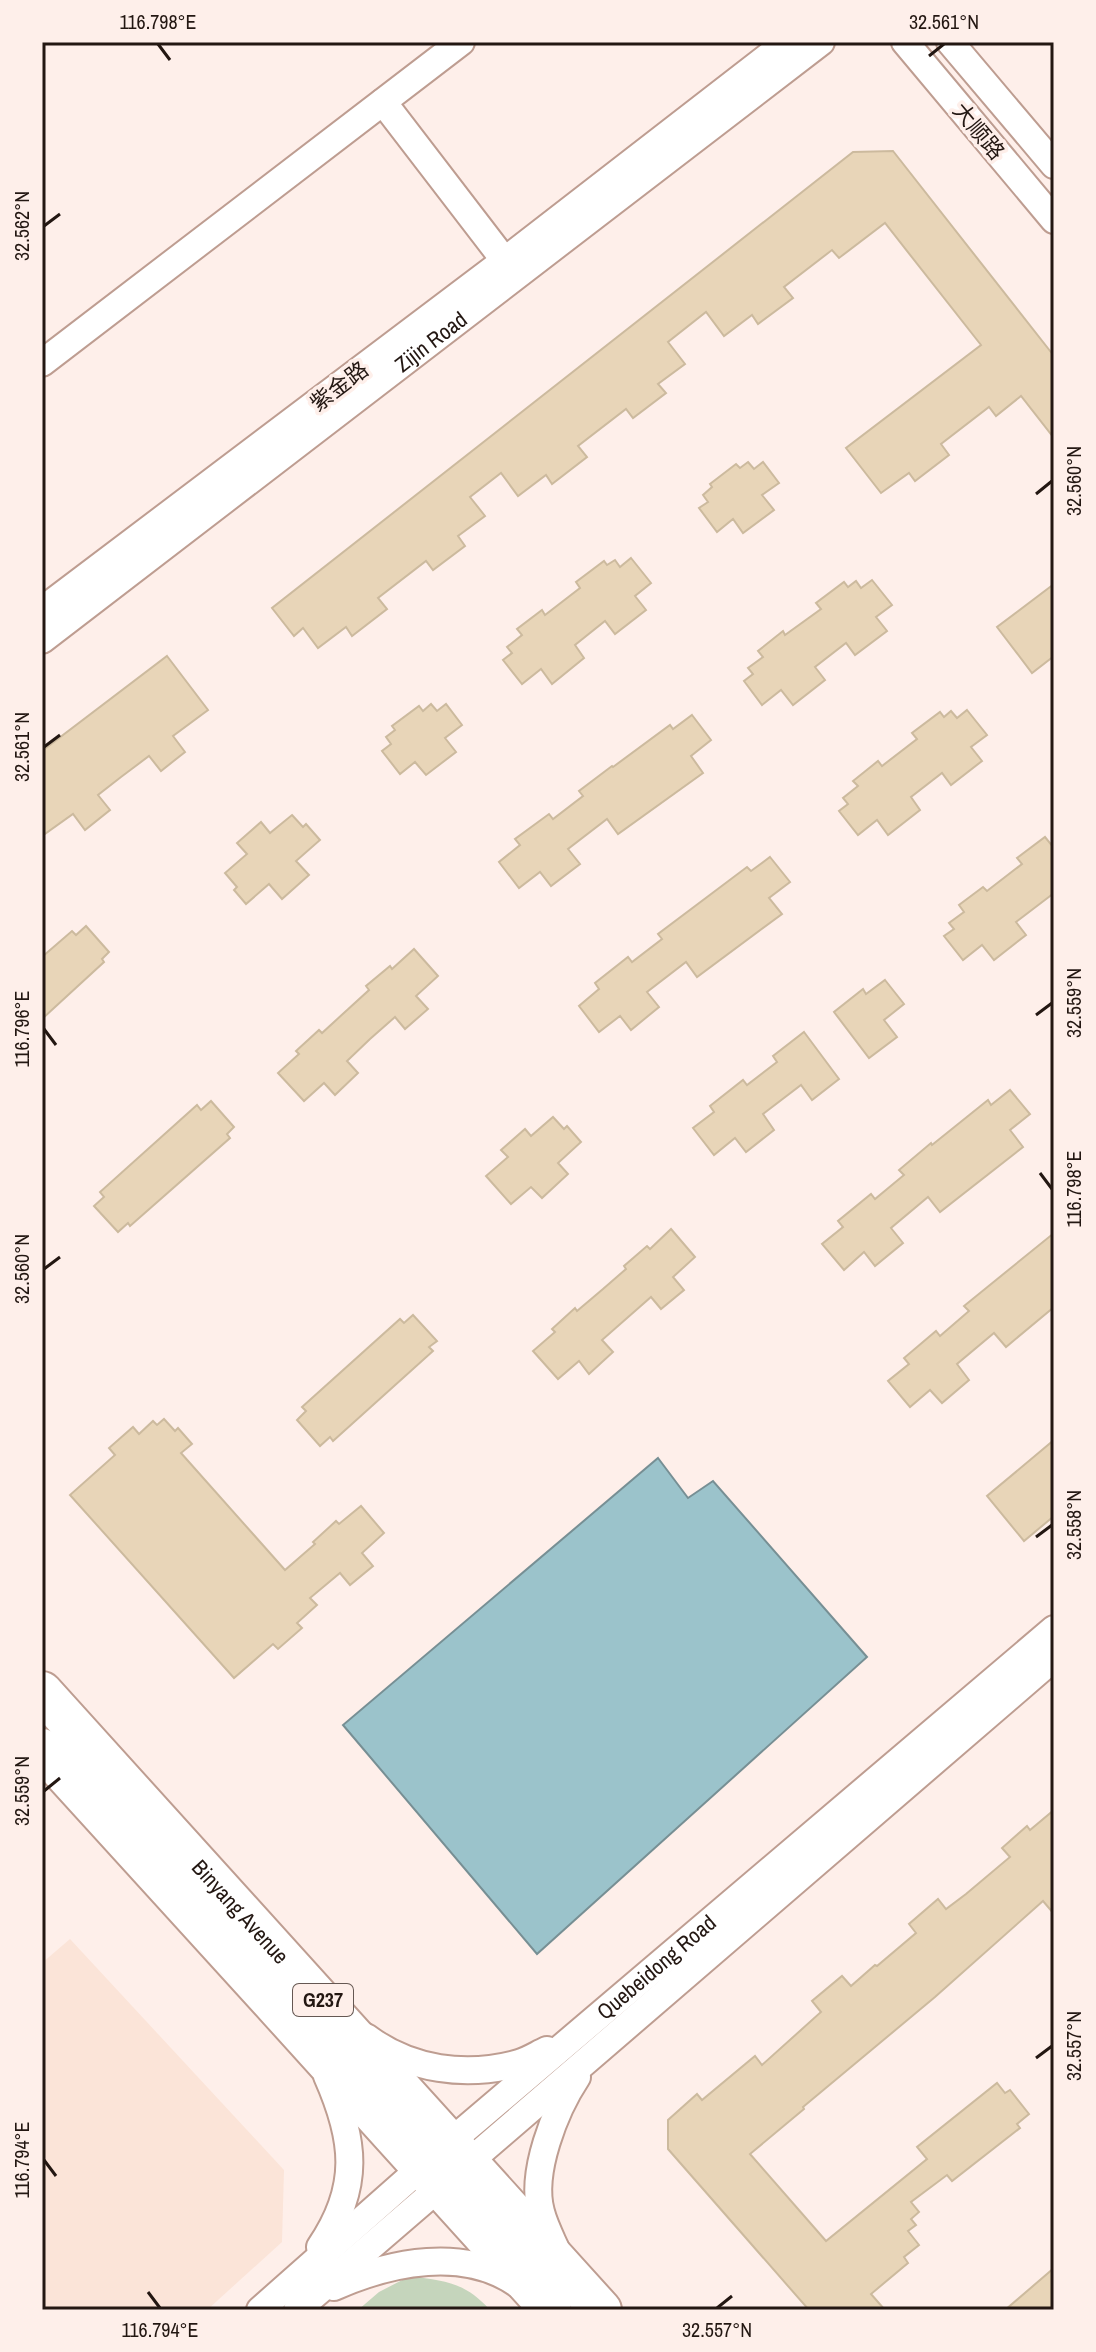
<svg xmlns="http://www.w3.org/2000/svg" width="1096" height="2352" viewBox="0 0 1096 2352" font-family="'Archivo Narrow','Noto Sans SC',sans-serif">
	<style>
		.commercial { fill: #fbe4d8 }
		.green { fill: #c5d5bc }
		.water { fill: #9bc3cb; stroke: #778f94; stroke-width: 2 }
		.building { fill: #e8d5b8; stroke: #ccba9e; stroke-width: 2 }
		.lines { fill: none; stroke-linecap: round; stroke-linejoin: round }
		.minor-casing { stroke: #be9d91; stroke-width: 30 }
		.highway-casing { stroke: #be9d91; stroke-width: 44 }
		.minor { stroke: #fff; stroke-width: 26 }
		.highway { stroke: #fff; stroke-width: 40 }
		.ticks { fill: none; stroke: #231712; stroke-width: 3 }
		.labels { text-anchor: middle; stroke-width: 7; stroke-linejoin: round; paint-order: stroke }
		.shield { fill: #feefea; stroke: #655853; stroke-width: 2 }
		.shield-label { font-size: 20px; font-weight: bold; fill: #231712 }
		.street-label { font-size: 22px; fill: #231712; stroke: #feefea }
		.neatline { fill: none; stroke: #231712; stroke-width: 3 }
		.ticks-label { font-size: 20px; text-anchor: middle; fill: #231712 }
	</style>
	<rect width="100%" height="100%" fill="#feefea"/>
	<path class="commercial" d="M70,1939L284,2170L282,2242L207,2310H42V1963Z"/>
	<path class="green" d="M410,2276C445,2281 465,2282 490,2310H358L379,2292Z"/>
	<path class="water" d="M658,1458L688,1498L713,1481L867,1657L537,1954L343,1725Z"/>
	<g class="building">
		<path d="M893,151L1054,356V438L1021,396L996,416L989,407L941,444L949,455L915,481L909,473L881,493L846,448L981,345L885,223L839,258L832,250L784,287L793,298L758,324L752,315L724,336L706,312L668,342L685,364L658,384L666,393L633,418L626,409L578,446L587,457L552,484L546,475L518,496L501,473L470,497L485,516L458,536L465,546L433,570L426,561L378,598L387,609L352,636L346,627L318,648L303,628L294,636L272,608L853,152Z"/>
		<path d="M748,462L754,469L763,462L779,483L762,495L774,510L743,533L733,519L717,532L699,508L708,502L703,495L712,487L710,484L736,464L740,468Z"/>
		<path d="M631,558L651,583L635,596L646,610L615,634L605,621L575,645L584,658L552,684L541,669L522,684L503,660L512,653L507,647L522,635L517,629L542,610L545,615L580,588L576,582L604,561L607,565L615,560L620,567Z"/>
		<path d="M872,580L892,605L876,617L887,631L855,655L846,643L815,667L825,680L793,705L781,690L762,705L744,681L753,674L748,668L763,657L758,651L783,631L785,635L821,609L816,603L844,582L848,587L856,581L861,588Z"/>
		<path d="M1054,584V656L1032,673L997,627Z"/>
		<path d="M167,656L208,710L173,736L185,752L161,771L149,756L121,777L98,795L110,810L85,830L73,814L42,836V751Z"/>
		<path d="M431,704L437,711L446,704L462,725L445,738L456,752L426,775L415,762L400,774L382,751L391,744L386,737L395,730L392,726L419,706L423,711Z"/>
		<path d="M967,710L987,735L971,747L982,761L951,785L942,773L911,797L920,810L888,835L877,820L858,835L839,811L848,804L843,798L858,786L853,781L878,761L882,766L917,739L912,733L940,712L944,717L951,711L957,718Z"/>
		<path d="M692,715L711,740L691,756L703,773L618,834L607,819L568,849L580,864L551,886L540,872L519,888L499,862L520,845L515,839L549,814L553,819L583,796L579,791L612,766L613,767L670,725L673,729Z"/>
		<path d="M292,815L303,827L306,824L320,840L296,861L309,875L282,899L269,884L246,904L234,890L237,887L225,873L247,854L237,843L261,822L270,833Z"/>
		<path d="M1045,837L1054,848V893L1016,922L1026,935L994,960L982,945L963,960L944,936L954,929L949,923L964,912L959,905L983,887L987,891L1022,864L1017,858Z"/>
		<path d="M770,857L790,882L769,898L782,914L697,977L686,962L647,992L659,1007L631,1030L620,1016L599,1032L579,1006L599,989L595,983L628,957L632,962L662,939L658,934L747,867L751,871Z"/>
		<path d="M86,926L109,952L102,959L104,962L42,1019V957L72,931L76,935Z"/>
		<path d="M414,949L438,976L416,996L428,1009L405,1029L395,1017L370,1039L347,1061L358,1073L335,1095L324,1083L304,1101L278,1073L299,1054L296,1051L319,1030L322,1033L369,990L366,986L390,966L392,969Z"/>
		<path d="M885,980L904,1004L884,1020L897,1037L869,1058L834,1012L863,989L866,994Z"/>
		<path d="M804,1032L839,1079L812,1100L801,1085L763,1114L774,1130L746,1152L735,1138L714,1155L693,1128L714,1112L710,1106L743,1080L747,1085L777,1062L773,1056Z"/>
		<path d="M1010,1090L1030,1114L1010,1130L1023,1147L940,1212L928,1197L891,1228L903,1243L875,1266L864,1252L844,1270L822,1244L843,1227L838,1221L871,1194L875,1199L904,1175L899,1170L931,1143L932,1145L988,1100L991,1105Z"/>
		<path d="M211,1101L234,1127L227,1134L230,1138L130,1226L128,1223L118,1232L94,1206L104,1197L100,1192L197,1105L201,1110Z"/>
		<path d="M553,1117L564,1129L567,1126L581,1142L558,1163L568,1174L542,1198L531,1187L511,1204L486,1176L508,1157L501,1150L525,1129L531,1136Z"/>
		<path d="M671,1229L695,1257L673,1277L684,1290L661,1309L651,1297L602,1340L613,1352L589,1374L579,1361L558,1379L533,1351L555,1332L552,1329L575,1308L577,1311L603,1289L626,1269L624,1266L647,1246L650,1249Z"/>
		<path d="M1054,1233V1307L1006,1347L994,1333L957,1364L969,1380L942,1403L930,1390L910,1407L888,1381L909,1364L904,1358L936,1331L940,1336L969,1311L964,1306Z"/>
		<path d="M413,1315L437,1341L429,1347L433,1351L333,1441L330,1437L320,1446L297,1420L306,1411L302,1407L400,1319L404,1323Z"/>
		<path d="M164,1419L175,1431L178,1428L192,1444L181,1453L285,1570L315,1544L313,1542L336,1521L339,1524L361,1506L384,1533L362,1553L373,1566L350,1585L340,1573L310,1598L317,1605L297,1623L302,1628L278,1649L273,1644L234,1678L70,1495L115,1455L109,1448L133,1427L139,1434L153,1421L157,1425Z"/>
		<path d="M1054,1440V1516L1024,1541L987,1496Z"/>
		<path d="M1054,1810V1914L1043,1901L935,1997L803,2107L804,2109L750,2154L826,2241L927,2159L917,2147L997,2083L1005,2093L1010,2090L1029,2114L1017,2124L1020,2128L952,2181L947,2175L911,2202L919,2212L911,2219L916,2225L908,2231L919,2245L904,2257L908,2263L871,2294L885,2310H809L668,2149V2120L697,2094L702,2100L755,2056L762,2065L821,2012L812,2001L842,1976L851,1986L875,1965L877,1966L916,1933L909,1924L938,1899L946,1909L966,1894L1010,1857L1002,1848L1027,1826L1030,1830Z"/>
		<path d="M1054,2268V2310H1005Z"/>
	</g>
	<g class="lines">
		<defs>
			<g id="minor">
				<path d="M905,42L1054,220"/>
				<path d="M950,42L1054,165"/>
				<path d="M383,102L515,274"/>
				<path d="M42,363L461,42"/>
				<path d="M42,610L504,261L787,42"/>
				<path id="s1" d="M42,640L821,42"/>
				<path d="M366,2037C410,2070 466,2078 519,2063C529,2060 538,2054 547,2050"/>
				<path d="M320,2247C361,2187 355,2139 327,2076"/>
				<path d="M555,2247C550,2236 544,2224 541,2212C530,2173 555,2110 577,2077"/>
				<path d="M334,2287C390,2262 465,2246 519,2285"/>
				<path id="s2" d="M260,2310L449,2143L1054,1629"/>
				<path d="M297,2310L1054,1658"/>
			</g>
			<g id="highway">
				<path id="s3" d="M42,1692L601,2310"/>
				<path d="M42,1749C213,1935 381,2123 551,2310"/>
			</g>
		</defs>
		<use href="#minor" class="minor-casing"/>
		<use href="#highway" class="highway-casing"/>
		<use href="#minor" class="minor"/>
		<use href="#highway" class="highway"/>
	</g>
	<path class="ticks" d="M158,44L170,60M929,56L944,44M44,226L60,214M1036,494L1052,481M44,747L60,735M1036,1015L1052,1003M44,1029L56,1045M1040,1173L1052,1189M44,1269L60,1257M1036,1537L1052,1525M44,1791L60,1778M1036,2058L1052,2046M44,2160L56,2176M148,2292L160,2308M717,2308L732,2296"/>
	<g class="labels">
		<rect class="shield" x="293" y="1984" width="60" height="32" rx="6"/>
		<g class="shield-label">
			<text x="323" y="2007">G237</text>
		</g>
		<g class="street-label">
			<text transform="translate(979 131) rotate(50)" y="8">大顺路</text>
			<text dy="8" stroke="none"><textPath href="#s1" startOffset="490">Zijin Road</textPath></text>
			<text transform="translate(339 386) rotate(-37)" y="8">紫金路</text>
			<text dy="8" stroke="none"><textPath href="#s3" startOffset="296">Binyang Avenue</textPath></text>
			<text dy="8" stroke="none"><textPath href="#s2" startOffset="524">Quebeidong Road</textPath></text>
		</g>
	</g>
	<rect width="1096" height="2352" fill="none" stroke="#feefea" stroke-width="88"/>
	<rect x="44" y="44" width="1008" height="2264" class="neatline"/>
	<g class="ticks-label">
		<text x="158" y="29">116.798°E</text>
		<text x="944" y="29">32.561°N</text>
		<text transform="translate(22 226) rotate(-90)" y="7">32.562°N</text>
		<text transform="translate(1074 481) rotate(-90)" y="7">32.560°N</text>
		<text transform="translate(22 747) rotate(-90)" y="7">32.561°N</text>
		<text transform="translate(1074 1003) rotate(-90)" y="7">32.559°N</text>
		<text transform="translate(22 1029) rotate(-90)" y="7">116.796°E</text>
		<text transform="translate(1074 1189) rotate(-90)" y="7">116.798°E</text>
		<text transform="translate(22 1269) rotate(-90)" y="7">32.560°N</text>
		<text transform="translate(1074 1525) rotate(-90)" y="7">32.558°N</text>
		<text transform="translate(22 1791) rotate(-90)" y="7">32.559°N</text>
		<text transform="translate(1074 2046) rotate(-90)" y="7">32.557°N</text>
		<text transform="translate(22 2160) rotate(-90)" y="7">116.794°E</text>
		<text x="160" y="2337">116.794°E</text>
		<text x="717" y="2337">32.557°N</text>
	</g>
</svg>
